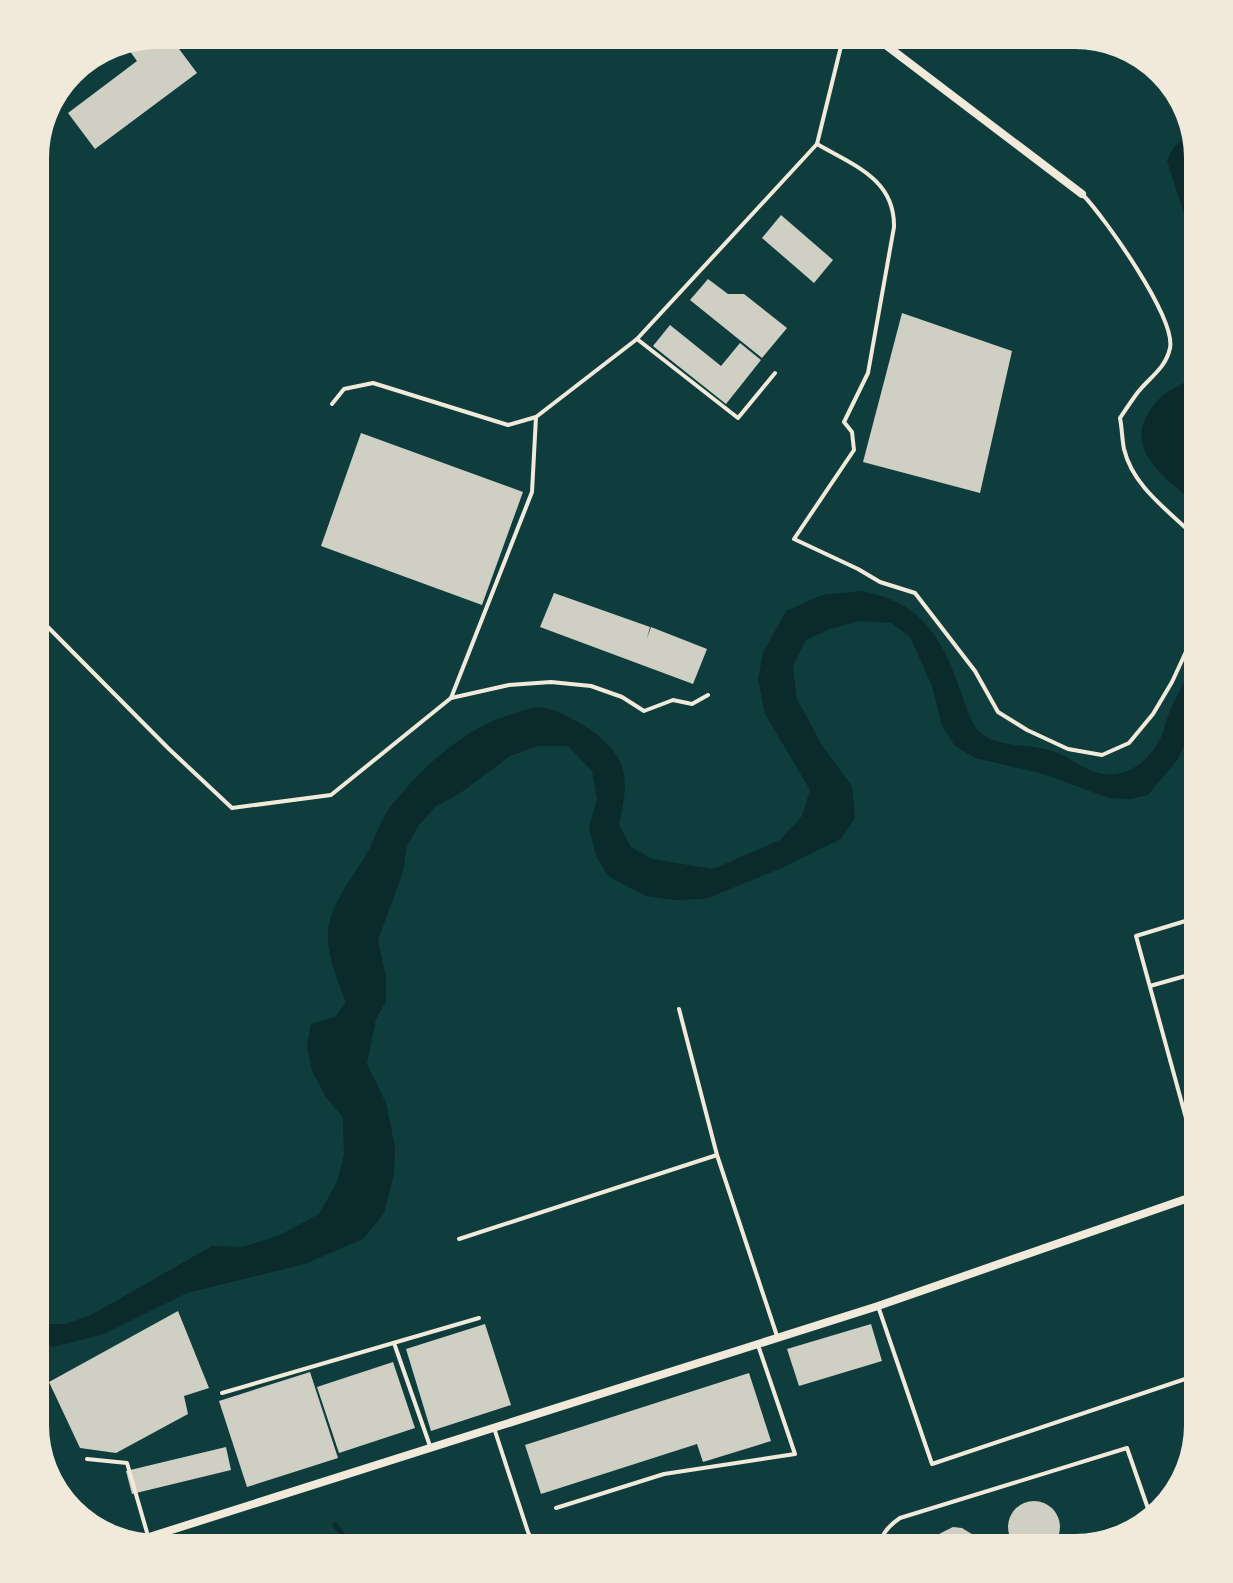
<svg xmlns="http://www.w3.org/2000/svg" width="1233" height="1583" viewBox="0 0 1233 1583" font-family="Rubik,sans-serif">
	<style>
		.water { fill: #0a2a2b }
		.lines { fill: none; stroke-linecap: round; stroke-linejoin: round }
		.stream { stroke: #0a2a2b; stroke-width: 5 }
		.building { fill: #cfcfc3 }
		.service { stroke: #f1e9da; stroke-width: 4 }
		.minor { stroke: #f1e9da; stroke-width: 8 }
		.rim { fill: none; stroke: #f1e9da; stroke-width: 10 }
	</style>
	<rect width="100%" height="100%" fill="#0f3d3e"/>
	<g class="water">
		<path d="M1194,130L1203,159V329L1189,229L1167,161L1173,148Z"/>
		<path d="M1203,363V407L1196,410L1188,431L1203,462V509C1169,480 1112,447 1160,398C1167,391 1178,387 1186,381C1192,376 1198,369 1203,363Z"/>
		<path d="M860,591C921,601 942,637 961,692C965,705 972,727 983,735C1005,749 1036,743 1060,754C1075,761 1087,772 1104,774C1129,778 1152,758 1161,737C1165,728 1167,717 1171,708C1181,688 1192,668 1203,649V704L1178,759L1148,795L1131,799L1109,798L1040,773L975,758L955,746L942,726L932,686L910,637L891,623L860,621L830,629L806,640L793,666L797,699L823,747L852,786L855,818L841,839L782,868L705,899L675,900L646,896L608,876L596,856L589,828L597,799L592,771L568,746H538L510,756L459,794L436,806L419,825L407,846L403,872L378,940L386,977V1001L376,1019L367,1064L386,1103L395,1147L394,1174L384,1213L363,1239L305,1264L187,1293L104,1334L53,1347L30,1335V1315L44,1324H65L91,1315L212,1246L243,1247L280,1235L319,1214L337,1182L344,1155L343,1118L326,1097L312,1071L307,1046L311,1024L335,1017L346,1002C338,981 326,954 328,931C331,903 352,878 366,855C375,840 380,820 391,806C423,766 466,726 516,713C523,711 533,707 540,707C560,710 579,722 595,733C631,761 628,784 619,825L631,847L652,859L713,869L780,840L802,816L810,790L765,714L758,679L763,653L786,611L822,595Z"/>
	</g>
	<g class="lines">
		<path class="stream" d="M335,1525L357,1553"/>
	</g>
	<g class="building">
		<path d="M159,30H165L197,73L95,149L68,113L137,61L124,43Z"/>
		<path d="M36,148L42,156L30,165V153Z"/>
		<path d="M30,201L38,211L42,207L48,215L30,230Z"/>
		<path d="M781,215L833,260L814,283L762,238Z"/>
		<path d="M708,279L728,294H744L787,328L762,358L690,300Z"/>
		<path d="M902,313L1012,351L980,493L863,462Z"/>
		<path d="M670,325L721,366L740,343L761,360L726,404L653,346Z"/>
		<path d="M361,433L523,492L482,605L321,546Z"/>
		<path d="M554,593L650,627L647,638L651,627L707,649L693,684L540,627Z"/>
		<path d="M178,1311L209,1388L184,1396L188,1414L116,1453L80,1448L49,1382Z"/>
		<path d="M485,1324L511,1405L431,1431L406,1349Z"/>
		<path d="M871,1324L882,1361L799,1386L787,1349Z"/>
		<path d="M393,1362L415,1428L339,1453L317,1387Z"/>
		<path d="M310,1372L338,1458L247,1487L219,1401Z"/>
		<path d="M749,1373L771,1441L703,1462L697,1444L541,1494L525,1445Z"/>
		<path d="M226,1447L231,1470L132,1494L126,1471Z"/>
		<circle cx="1034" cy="1527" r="26"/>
		<path d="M953,1527L962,1528L975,1536L981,1553H930L932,1542L937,1535Z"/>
		<path d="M224,1535L229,1553H169L167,1548Z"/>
	</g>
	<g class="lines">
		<g class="service">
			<path d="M817,144C853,165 895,179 894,227L868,373L844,422L852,432L854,450L794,539L858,569L880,582L915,593L975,671L998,712L1027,730L1068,749L1102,755L1129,743L1153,714L1172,682L1203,615"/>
			<path d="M1083,195C1105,218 1176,318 1170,348C1166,368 1149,378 1138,392C1132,400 1126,409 1120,418C1122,428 1122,439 1124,449C1134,491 1176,515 1203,545"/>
			<path d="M637,339L738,418L775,373"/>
			<path d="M332,404L344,389L373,383L508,425L536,417"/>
			<path d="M30,609L169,749L232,808L331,795L451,698L509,685L551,682L591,686L622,697L644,711L673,700L692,704L708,695"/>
			<path d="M451,698L532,492L536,417L637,339L817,144L845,30"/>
			<path d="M1150,986L1203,971"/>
			<path d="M679,1009L717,1155L777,1336"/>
			<path d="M1185,1113L1203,1108"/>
			<path d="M1203,1180L1136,936L1192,919L1203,953"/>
			<path d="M459,1239L717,1155"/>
			<path d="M878,1306L932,1464L1203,1373"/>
			<path d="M394,1343L430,1446"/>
			<path d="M222,1393L479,1318"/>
			<path d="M494,1428L528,1532L538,1553"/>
			<path d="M87,1459L127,1463L148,1536"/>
			<path d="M556,1508L664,1474L795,1454L758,1345"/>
			<path d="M881,1553C878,1537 887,1527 900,1518L1127,1448L1153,1523"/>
		</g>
		<g class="minor">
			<path d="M866,30L1082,194"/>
			<path d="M149,1538L152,1553"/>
			<path d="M124,1545L878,1306L1203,1193"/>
		</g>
	</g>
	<path d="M0 0H1233V1583H0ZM158 44H1075A114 114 0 0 1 1189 158V1425A114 114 0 0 1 1075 1539H158A114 114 0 0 1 44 1425V158A114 114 0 0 1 158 44Z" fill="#f1e9da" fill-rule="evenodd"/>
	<path class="rim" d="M158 44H1075A114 114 0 0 1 1189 158V1425A114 114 0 0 1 1075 1539H158A114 114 0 0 1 44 1425V158A114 114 0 0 1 158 44Z"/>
</svg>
